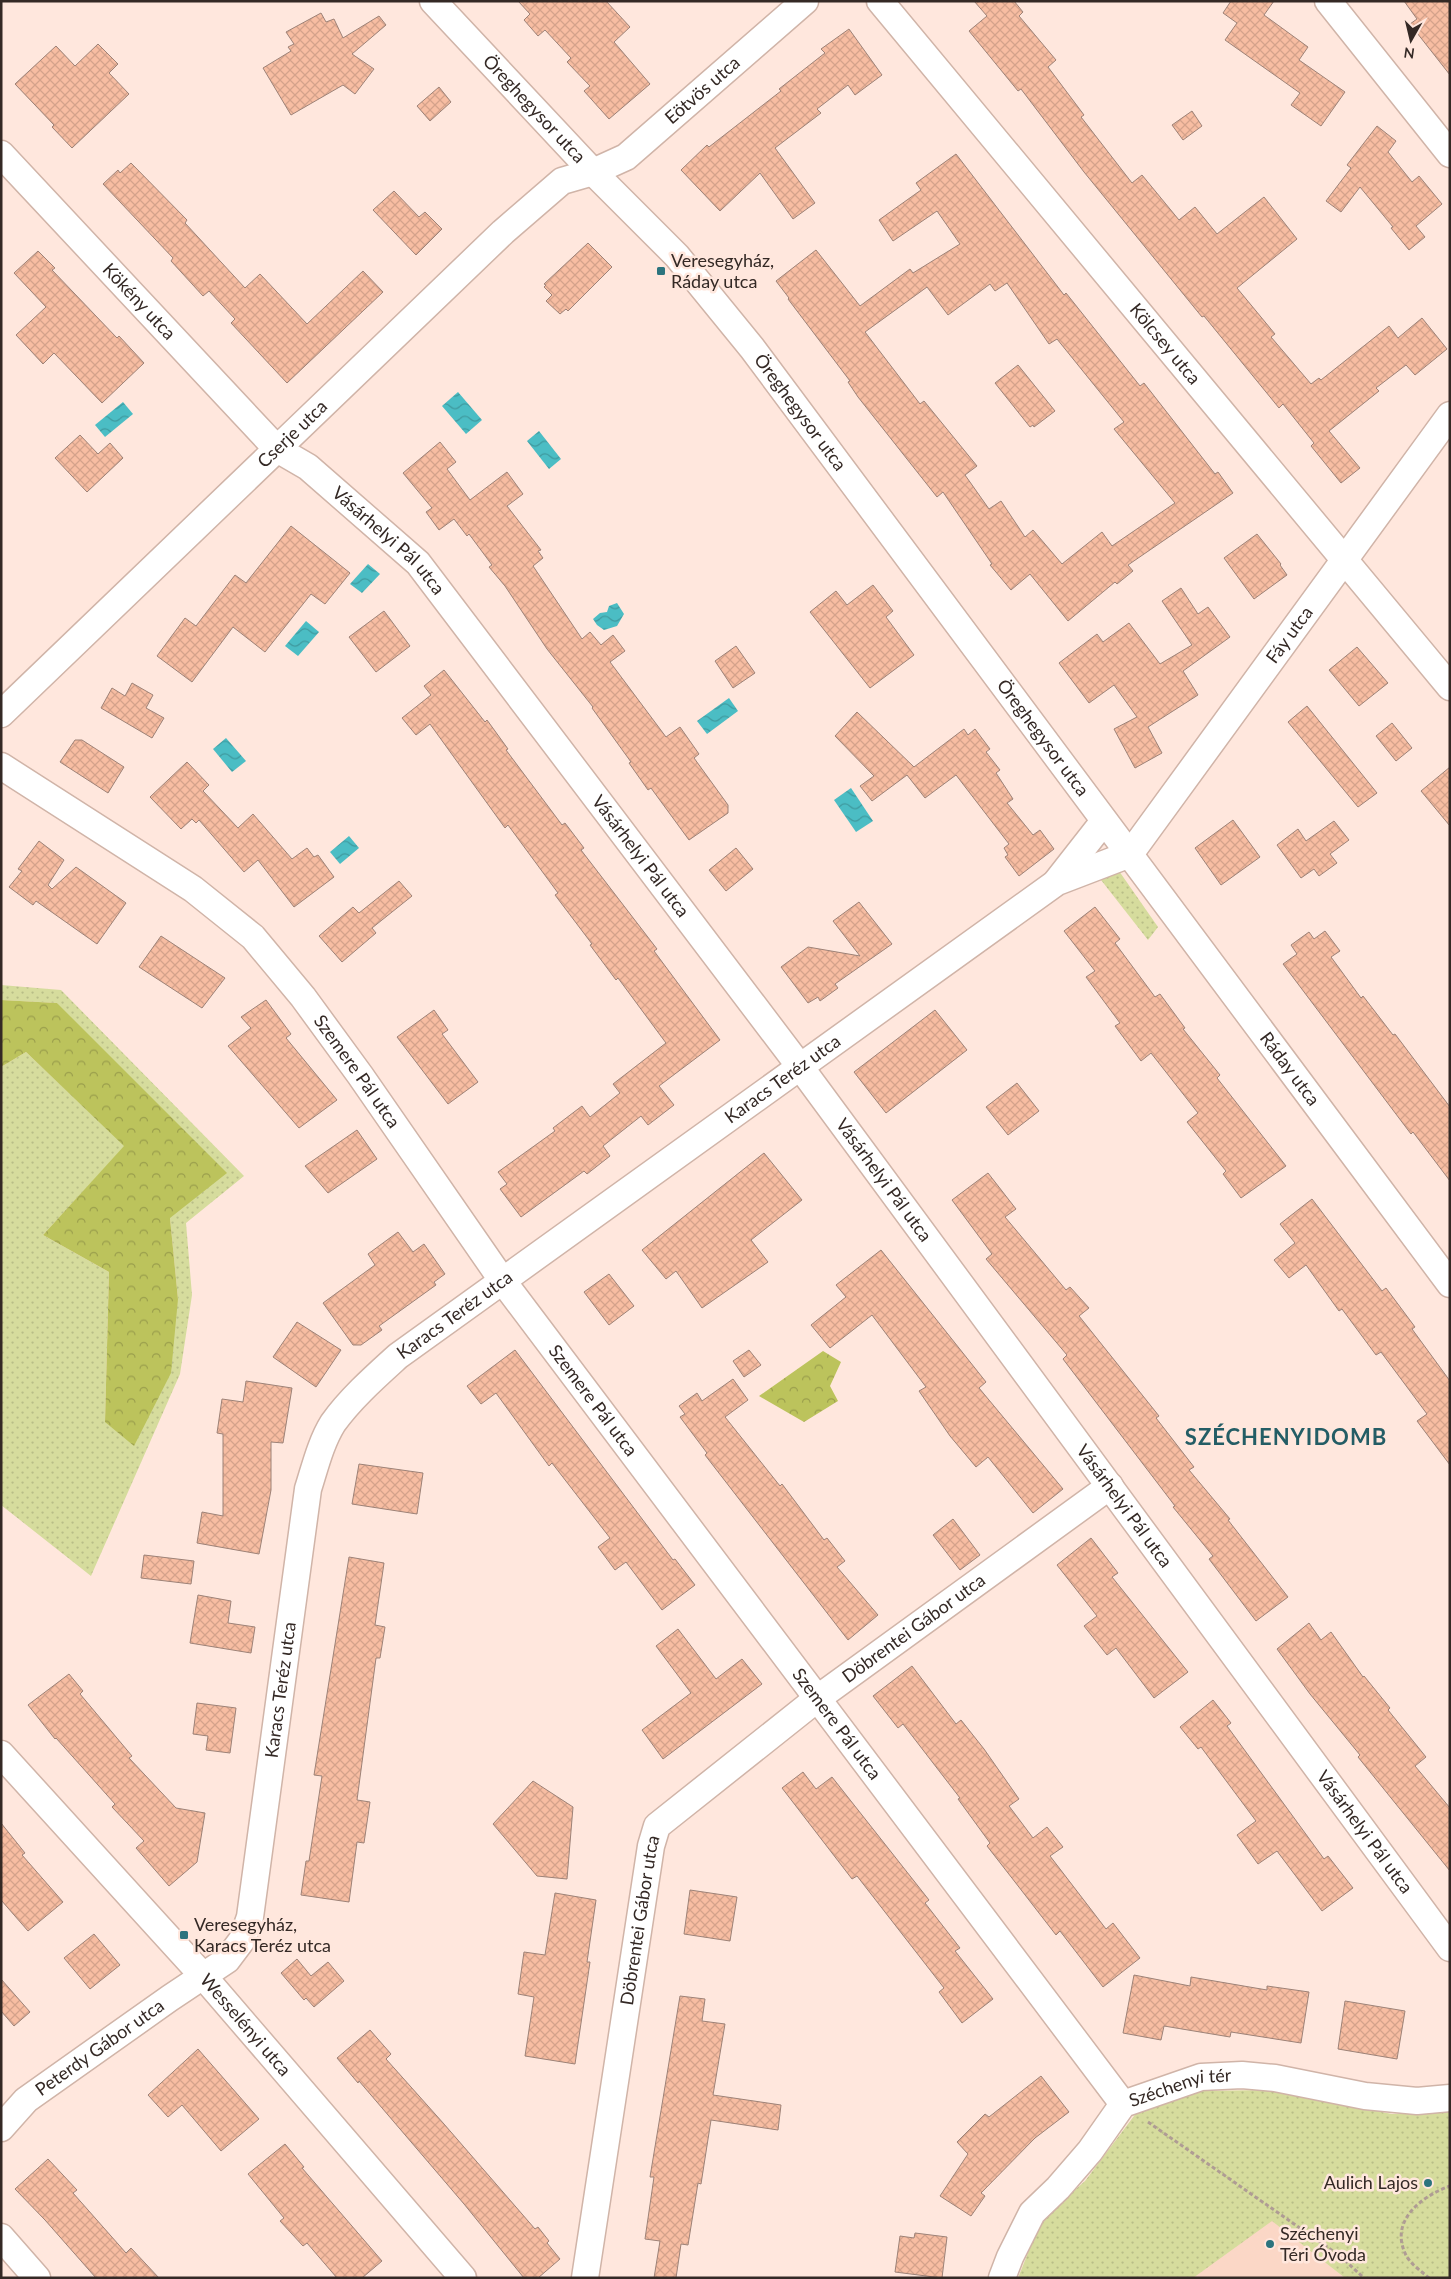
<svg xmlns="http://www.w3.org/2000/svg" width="1451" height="2279" viewBox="0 0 1451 2279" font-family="Lato,sans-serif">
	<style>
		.built { fill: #fbd7c6 }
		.grass { fill: url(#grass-dots) }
		.forest { fill: url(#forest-crowns) }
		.water { fill: url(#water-waves) }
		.building { fill: url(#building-cross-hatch); stroke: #9d8277; fill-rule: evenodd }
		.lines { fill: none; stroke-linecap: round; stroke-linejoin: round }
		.street-casing { stroke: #d0b4a8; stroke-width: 29 }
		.path { stroke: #af9c94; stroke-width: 3; stroke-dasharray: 4 2.5; stroke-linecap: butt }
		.street { stroke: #fff; stroke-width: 26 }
		.poi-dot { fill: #2c747e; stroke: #ffe7dd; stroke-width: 2 }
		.labels { text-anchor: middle; stroke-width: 5; stroke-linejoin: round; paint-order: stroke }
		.street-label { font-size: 18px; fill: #342925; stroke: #ffe7dd }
		.poi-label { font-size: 18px; fill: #342925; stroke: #ffe7dd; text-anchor: start }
		.district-label { font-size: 22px; font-weight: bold; letter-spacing: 1px; fill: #245d65; stroke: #ffe7dd }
	</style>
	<defs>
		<pattern id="grass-dots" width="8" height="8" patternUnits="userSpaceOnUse" patternTransform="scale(1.25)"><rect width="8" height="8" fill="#d6dc9d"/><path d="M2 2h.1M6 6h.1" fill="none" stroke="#b8bd87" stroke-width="1.8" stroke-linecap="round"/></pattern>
		<pattern id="forest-crowns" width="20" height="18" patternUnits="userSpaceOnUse" patternTransform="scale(1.25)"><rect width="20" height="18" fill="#bcc35c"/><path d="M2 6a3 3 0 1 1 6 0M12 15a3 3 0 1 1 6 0" fill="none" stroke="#9a9e4c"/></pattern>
		<pattern id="water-waves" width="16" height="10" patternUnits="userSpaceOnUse" patternTransform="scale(1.25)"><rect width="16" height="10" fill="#4bbdc4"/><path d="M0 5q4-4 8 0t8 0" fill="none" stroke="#3f9a9f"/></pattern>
		<pattern id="building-cross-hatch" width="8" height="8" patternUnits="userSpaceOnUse" patternTransform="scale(1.25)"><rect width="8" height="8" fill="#f7bda2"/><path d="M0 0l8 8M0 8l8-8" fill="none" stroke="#d4a28b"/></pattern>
	</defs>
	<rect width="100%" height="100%" fill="#ffe7dd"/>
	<path class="built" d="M1272,2220L1345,2278H1193L1204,2268Z"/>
	<g class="grass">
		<path d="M1119,871L1158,927L1148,940L1101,880Z"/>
		<path d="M1,985L61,990L244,1176L186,1223L192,1295L180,1374L91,1576L1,1505V1067L26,1052L125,1146L43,1235L109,1272L105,1422L178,1299L170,1218L57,1003L1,1000Z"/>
		<path d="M1270,2090L1392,2114L1444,2112L1450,2110V2278H1345L1272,2221L1193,2278H1018L1041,2220L1085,2181L1140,2108L1197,2091Z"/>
	</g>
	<g class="forest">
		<path d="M1,1000L57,1003L227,1173L170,1218L178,1299L171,1373L134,1446L105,1422L109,1272L43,1235L124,1146L26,1052L1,1067Z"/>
		<path d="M823,1351L841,1362L830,1386L838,1401L804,1422L759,1396Z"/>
	</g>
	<g class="water">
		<path d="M458,392L482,420L466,434L442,406Z"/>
		<path d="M123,402L133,414L105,437L95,425Z"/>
		<path d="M539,431L561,459L549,469L527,441Z"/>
		<path d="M368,564L380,574L362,593L350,584Z"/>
		<path d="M617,603L624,614L617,626L604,630L597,625L593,619L600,613L607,612L609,606Z"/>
		<path d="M306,621L319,632L298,656L285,646Z"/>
		<path d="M729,698L738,711L707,734L697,721Z"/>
		<path d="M226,738L246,761L232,772L213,749Z"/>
		<path d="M851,788L873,821L856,832L834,800Z"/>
		<path d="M349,836L359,848L340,864L330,852Z"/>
	</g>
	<g class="building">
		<path d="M518,1H606L630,27L614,42L650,84L609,119L584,91L590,86L567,62L571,58L545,30L538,36L524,20L530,14Z"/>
		<path d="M974,1H1014L1023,12L1019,16L1056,60L1048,67L1084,115L1081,117L1132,183L1142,175L1179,220L1195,207L1217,234L1264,197L1297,239L1237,288L1275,334L1271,337L1311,384L1319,378L1321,380L1389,326L1398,338L1422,318L1447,349L1415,375L1406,365L1376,388L1379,391L1329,431L1360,468L1341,483L1311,446L1314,443L1283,404L1279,408L1204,316L1202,317L1084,172L1021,89L1018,91L969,31L987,16Z"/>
		<path d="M1231,1H1274L1264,15L1308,47L1299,60L1345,92L1321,126L1291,105L1300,93L1225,40L1237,23L1223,13Z"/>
		<path d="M1404,1H1450V75L1410,24L1417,19Z"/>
		<path d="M321,13L326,22L334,19L343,38L379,16L386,25L352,54L374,69L355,94L343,85L291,115L263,68L291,51L288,47L294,44L286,32Z"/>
		<path d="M849,29L882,75L855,95L848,85L817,109L821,113L775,148L815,203L793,219L760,173L720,211L681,170L707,145L709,147L781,91L779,89L825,53L821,49Z"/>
		<path d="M98,44L118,64L109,73L129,94L72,148L52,127L54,125L15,84L56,46L75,66Z"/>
		<path d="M439,87L451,102L430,121L417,106Z"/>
		<path d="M1192,111L1202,126L1183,140L1172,125Z"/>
		<path d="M1377,126L1396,141L1388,152L1412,182L1419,176L1442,204L1416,226L1425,237L1409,250L1391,228L1393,227L1360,187L1341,212L1326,201L1351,168L1347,165Z"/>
		<path d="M956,154L1064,295L1066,293L1140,386L1144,383L1215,474L1218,472L1233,493L1128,565L1133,571L1117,584L1115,582L1068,621L1030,574L1011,590L990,565L992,564L943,492L937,497L858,397L848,382L850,381L788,299L789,298L776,281L816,250L860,306L910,269L913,273L960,244L937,211L893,241L879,220L921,190L916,183ZM1007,283L1049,344L1057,339L1124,422L1114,429L1175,503L1112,546L1102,532L1062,564L1033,530L1025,537L1001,501L989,509L965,475L977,466L924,401L920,404L865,332L927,287L948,315L990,284L995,291Z"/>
		<path d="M131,163L187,220L185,223L245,288L260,274L307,324L363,271L383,292L287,383L231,323L235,319L209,291L203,296L171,261L173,258L103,184L118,170L120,173Z"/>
		<path d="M394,191L419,217L425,212L442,229L416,255L373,210Z"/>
		<path d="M588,243L612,267L568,311L566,309L560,314L546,301L552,295L544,287L546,285L544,284Z"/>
		<path d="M38,251L55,268L52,270L117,338L119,336L144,363L102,403L54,353L43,364L16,335L46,307L14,273Z"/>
		<path d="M1018,365L1055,411L1034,427L1033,425L1030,427L995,383Z"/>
		<path d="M80,435L98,454L110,443L123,458L87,492L55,458Z"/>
		<path d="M440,442L456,462L447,469L470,500L507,472L523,494L507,506L541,550L538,551L543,558L533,566L582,639L590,632L601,645L613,635L625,651L610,662L666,737L680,727L699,754L694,758L728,805V813L689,840L651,788L648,790L629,763L631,762L592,708L593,707L547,649L505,586L489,567L492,565L469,534L467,536L454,519L439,530L426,512L432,508L403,473Z"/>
		<path d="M291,526L350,573L325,604L311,594L265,652L233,627L192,682L157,656L185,618L196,626L235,575L246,583Z"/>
		<path d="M1257,534L1281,564L1280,565L1287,575L1254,599L1224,558Z"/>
		<path d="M873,585L893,611L886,617L914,655L870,688L810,612L836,591L847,605Z"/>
		<path d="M1181,588L1198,614L1208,607L1230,637L1183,671L1198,695L1148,727L1162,753L1135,768L1114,729L1137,717L1114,685L1089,703L1059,663L1097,634L1103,642L1129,623L1160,664L1192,645L1162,601Z"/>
		<path d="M384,611L410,646L376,672L349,637Z"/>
		<path d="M736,646L755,673L733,688L715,661Z"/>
		<path d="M1357,647L1388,683L1359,706L1329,670Z"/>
		<path d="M444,670L485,722L487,720L508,749L506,750L562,825L565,823L584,848L581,850L657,949L654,951L720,1040L659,1086L674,1105L648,1125L641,1116L603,1146L610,1156L587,1174L584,1171L521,1217L500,1189L507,1184L498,1172L555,1131L553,1128L582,1106L590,1117L620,1093L613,1084L666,1043L618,978L616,980L590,945L592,944L555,895L558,893L508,825L505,828L430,724L416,735L402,718L431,695L424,686Z"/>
		<path d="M132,683L153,695L146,708L164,718L152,738L101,708L112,688L125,696Z"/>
		<path d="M1307,706L1377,793L1358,807L1288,722Z"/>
		<path d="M857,712L914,767L964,729L968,735L975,729L990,749L986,752L1000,770L996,773L1013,799L1007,803L1033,835L1040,830L1054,849L1019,876L1005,857L1008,855L1004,848L1009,844L956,775L925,798L907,775L872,801L860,786L874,776L835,736Z"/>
		<path d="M1392,723L1412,748L1396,761L1376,736Z"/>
		<path d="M75,740H82L124,767L108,793L60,762Z"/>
		<path d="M187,762L209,785L203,791L238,828L253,814L292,859L307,848L314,857L318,855L334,877L294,907L258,860L244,872L199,820L196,823L192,819L181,829L150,797Z"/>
		<path d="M1450,767V826L1421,791Z"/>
		<path d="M1233,820L1260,857L1221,885L1195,848Z"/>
		<path d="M1334,821L1349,840L1330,854L1337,863L1319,876L1314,869L1301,878L1277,845L1298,829L1306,841Z"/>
		<path d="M39,841L64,860L48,885L52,889L76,867L126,903L97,944L36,901L33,905L9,887L22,871L18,869Z"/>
		<path d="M736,848L753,869L726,891L709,870Z"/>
		<path d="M399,881L412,896L372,928L376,933L342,962L319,936L353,907L359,913Z"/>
		<path d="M859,902L892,944L835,984L838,988L820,1001L818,997L808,1003L781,967L808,947L860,956L833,921Z"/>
		<path d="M1095,907L1120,939L1115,943L1155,997L1160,994L1185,1028L1183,1029L1220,1075L1217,1078L1286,1166L1241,1198L1223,1174L1226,1171L1187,1122L1198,1113L1151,1053L1141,1061L1115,1026L1120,1023L1086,977L1095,971L1064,931Z"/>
		<path d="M1325,931L1340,951L1331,957L1361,998L1363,996L1393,1035L1395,1034L1450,1107V1181L1413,1132L1411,1134L1283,964L1297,954L1291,945L1309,932L1314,939Z"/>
		<path d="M161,936L225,978L202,1008L139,967Z"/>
		<path d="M266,1000L291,1034L286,1038L337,1100L299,1128L228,1046L251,1028L241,1017Z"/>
		<path d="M434,1010L448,1030L442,1034L478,1082L448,1104L397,1037Z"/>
		<path d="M935,1010L967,1050L886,1113L854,1072Z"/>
		<path d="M1017,1083L1039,1111L1008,1135L986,1107Z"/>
		<path d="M357,1130L377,1159L328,1193L305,1166Z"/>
		<path d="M764,1153L802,1200L751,1240L768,1262L702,1308L676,1271L666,1279L642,1250Z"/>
		<path d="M988,1173L1016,1209L1005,1217L1066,1290L1070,1287L1089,1308L1079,1316L1159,1416L1156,1418L1194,1467L1189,1470L1230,1519L1228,1520L1288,1597L1256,1621L1209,1559L1213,1556L1173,1507L1175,1506L1063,1359L1067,1355L986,1259L992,1254L952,1200Z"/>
		<path d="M1312,1199L1382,1291L1386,1288L1415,1327L1412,1329L1450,1381V1465L1417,1421L1427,1414L1381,1352L1376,1355L1342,1309L1339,1311L1306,1265L1289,1278L1274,1260L1295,1243L1280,1224Z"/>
		<path d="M398,1232L413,1252L424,1244L445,1274L434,1282L436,1285L379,1326L382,1330L361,1345H353L323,1303L375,1265L368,1254Z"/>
		<path d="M881,1250L986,1382L979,1388L1063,1489L1033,1513L988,1457L976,1467L950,1436L919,1391L926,1387L872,1315L830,1348L811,1325L846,1297L836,1285Z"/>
		<path d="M609,1274L634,1306L609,1325L584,1292Z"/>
		<path d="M297,1322L341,1350L316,1387L273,1357Z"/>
		<path d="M515,1350L673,1560L675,1559L695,1585L662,1610L626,1562L615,1570L598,1547L610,1538L552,1463L549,1466L496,1393L481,1404L467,1386Z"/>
		<path d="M749,1350L761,1365L744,1377L733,1361Z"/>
		<path d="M733,1379L748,1400L725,1417L780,1486L782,1484L824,1540L827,1538L845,1561L837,1567L878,1615L848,1640L705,1455L707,1453L680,1417L685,1414L679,1406L697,1393L702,1401Z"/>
		<path d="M246,1381L292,1388L283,1443L271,1442V1490L259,1554L197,1543L202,1512L223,1516V1434L217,1433L222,1399L243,1402Z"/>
		<path d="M359,1464L423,1473L417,1514L352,1504Z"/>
		<path d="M953,1519L980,1555L960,1570L933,1535Z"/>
		<path d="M1091,1538L1118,1573L1112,1577L1188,1672L1154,1698L1116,1648L1107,1655L1084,1626L1097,1616L1057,1565Z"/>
		<path d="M144,1555L194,1561L191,1584L141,1578Z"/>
		<path d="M349,1557L384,1563L375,1625L385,1627L380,1658H376L357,1800L370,1802L364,1843L357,1842L349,1902L301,1895L306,1861H309L322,1776L314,1775Z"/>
		<path d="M198,1595L231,1601L228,1623L255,1627L251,1653L190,1643Z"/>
		<path d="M1309,1623L1321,1640L1331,1632L1363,1677L1364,1676L1390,1708L1388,1710L1426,1757L1415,1766L1450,1808V1871L1358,1757L1360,1755L1310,1694L1277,1649Z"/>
		<path d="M678,1629L716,1679L742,1659L762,1684L663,1759L642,1730L691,1693L656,1646Z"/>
		<path d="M912,1666L956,1724L961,1720L984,1749L1019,1799L1009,1806L1033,1838L1047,1827L1063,1847L1050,1856L1106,1929L1113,1923L1140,1958L1103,1987L1060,1931L1056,1935L1015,1882L987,1846L990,1843L958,1799L960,1798L903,1724L898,1728L873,1696Z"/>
		<path d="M69,1674L83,1691L80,1694L132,1756L129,1758L176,1808L205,1813L197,1862L169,1886L136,1848L144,1841L112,1807L115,1804L56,1738L55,1739L28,1705Z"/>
		<path d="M1213,1700L1231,1723L1227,1726L1324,1859L1328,1856L1353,1888L1322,1911L1277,1851L1258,1864L1237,1835L1256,1821L1201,1747L1198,1749L1180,1727Z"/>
		<path d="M197,1703L236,1708L230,1753L206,1750L208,1736L193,1734Z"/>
		<path d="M803,1772L816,1789L832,1777L929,1900L925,1903L960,1948L955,1951L993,1999L962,2023L939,1992L944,1988L857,1876L852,1879L782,1788Z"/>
		<path d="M533,1781L573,1807L567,1879L537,1876L493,1824Z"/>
		<path d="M1,1823L25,1853L22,1855L63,1902L28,1931L1,1900Z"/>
		<path d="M690,1890L737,1897L730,1941L684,1934Z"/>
		<path d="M555,1893L596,1900L587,1962H590L575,2064L525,2056L534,1997L518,1994L524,1952L545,1955Z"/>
		<path d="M94,1934L120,1965L90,1989L64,1958Z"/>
		<path d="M297,1959L311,1976L328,1962L344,1981L314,2007L306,1998L304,2000L281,1973Z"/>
		<path d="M1134,1975L1190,1986L1191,1977L1267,1990V1986L1309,1992L1301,2043L1231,2032L1230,2037L1164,2026L1161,2040L1123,2033Z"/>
		<path d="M1,1979L30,2012L14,2026L1,2011Z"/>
		<path d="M680,1996L705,1999L702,2021L725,2024L713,2095L781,2105L778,2130L711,2120L701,2184L698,2183L688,2245L681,2244L676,2278H654L660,2241L645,2239L654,2177H650Z"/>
		<path d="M1345,2001L1405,2011L1397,2059L1338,2049Z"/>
		<path d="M370,2030L391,2054L386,2059L444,2124L535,2229L538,2227L549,2241L547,2243L560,2259L538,2278H524L464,2204L359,2081L358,2083L337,2058Z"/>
		<path d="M198,2049L259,2119L221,2151L182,2105L168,2117L148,2095Z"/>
		<path d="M1041,2076L1069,2112L1035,2138L981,2193L985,2196L971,2216L940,2196L968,2154L957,2142L985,2114L989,2117Z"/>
		<path d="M285,2144L304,2167L302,2168L382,2261L362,2278H337L307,2243L303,2246L280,2221L284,2218L248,2174Z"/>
		<path d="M48,2159L77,2190L73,2193L126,2253L131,2248L159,2278H96L45,2220L15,2189Z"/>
		<path d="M915,2233L947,2237L942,2278L895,2272L900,2236L914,2238Z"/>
	</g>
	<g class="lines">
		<defs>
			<g id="street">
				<path id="s1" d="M433,1L593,172L677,256L752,348L1450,1284"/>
				<path id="s2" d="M880,1L1450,687"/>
				<path d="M1328,1L1450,154"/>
				<path id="s3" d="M1,154L277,449L308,467L418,563L801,1068L1450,1948"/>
				<path id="s4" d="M1,714L503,232L562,181L593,172L626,157L805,1"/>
				<path id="s5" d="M1,766L193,889L253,937L303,997L360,1075L502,1280L1123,2104"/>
				<path id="s6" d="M1130,854L1450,415"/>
				<path d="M1057,881L1104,821"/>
				<path id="s7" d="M1,1754L204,1977L463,2278"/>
				<path id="s8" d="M1,2128L26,2100L170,1998L227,1960L242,1940L250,1917L308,1489C315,1467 321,1442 333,1423C351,1398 376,1376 398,1356L1057,882L1130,854"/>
				<path d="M1,2237L37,2278"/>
				<path id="s9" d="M585,2278L651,1846L657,1826L818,1698L1110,1486"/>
				<path id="s10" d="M1002,2278L1010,2257L1032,2213L1058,2188L1090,2151L1123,2104L1201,2077L1242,2075L1275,2078L1365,2096L1417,2101L1450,2098"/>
			</g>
		</defs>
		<use href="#street" class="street-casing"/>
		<g class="path">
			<path d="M1148,2122L1340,2256L1364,2278"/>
			<path d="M1429,2278C1421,2271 1409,2263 1405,2253C1390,2220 1422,2196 1450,2186"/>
		</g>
		<use href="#street" class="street"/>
	</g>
	<g class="poi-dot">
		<rect x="656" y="266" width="10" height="10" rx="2.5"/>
		<rect x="179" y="1930" width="10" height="10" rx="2.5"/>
		<circle cx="1428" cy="2183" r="5"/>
		<circle cx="1270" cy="2244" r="5"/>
	</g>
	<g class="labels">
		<g class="street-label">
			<text dy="6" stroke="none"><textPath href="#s4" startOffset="944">Eötvös utca</textPath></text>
			<text dy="6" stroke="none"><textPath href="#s1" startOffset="148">Öreghegysor utca</textPath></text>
			<text dy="6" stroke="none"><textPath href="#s3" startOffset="202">Kökény utca</textPath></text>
			<text dy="6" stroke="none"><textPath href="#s2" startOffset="446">Kölcsey utca</textPath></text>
			<text dy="6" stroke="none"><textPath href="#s1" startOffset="552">Öreghegysor utca</textPath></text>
			<text dy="6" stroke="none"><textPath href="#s4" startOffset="404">Cserje utca</textPath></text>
			<text dy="6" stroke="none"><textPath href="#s3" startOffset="549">Vásárhelyi Pál utca</textPath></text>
			<text dy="6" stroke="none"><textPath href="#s6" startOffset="271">Fáy utca</textPath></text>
			<text dy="6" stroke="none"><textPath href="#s1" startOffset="958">Öreghegysor utca</textPath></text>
			<text dy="6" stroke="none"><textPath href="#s3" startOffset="954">Vásárhelyi Pál utca</textPath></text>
			<text dy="6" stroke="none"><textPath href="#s1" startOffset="1371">Ráday utca</textPath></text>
			<text dy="6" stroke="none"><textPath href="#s5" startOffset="475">Szemere Pál utca</textPath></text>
			<text dy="6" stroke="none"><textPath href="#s8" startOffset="1402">Karacs Teréz utca</textPath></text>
			<text dy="6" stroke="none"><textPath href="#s3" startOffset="1359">Vásárhelyi Pál utca</textPath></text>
			<text dy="6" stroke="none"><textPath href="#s8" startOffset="998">Karacs Teréz utca</textPath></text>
			<text dy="6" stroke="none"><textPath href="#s5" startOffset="880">Szemere Pál utca</textPath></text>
			<text dy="6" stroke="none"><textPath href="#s3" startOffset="1764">Vásárhelyi Pál utca</textPath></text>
			<text dy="6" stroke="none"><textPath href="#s9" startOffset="782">Döbrentei Gábor utca</textPath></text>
			<text dy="6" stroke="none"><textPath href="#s8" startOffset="561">Karacs Teréz utca</textPath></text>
			<text dy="6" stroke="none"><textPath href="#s5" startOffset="1285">Szemere Pál utca</textPath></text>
			<text dy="6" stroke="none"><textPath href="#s3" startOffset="2169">Vásárhelyi Pál utca</textPath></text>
			<text dy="6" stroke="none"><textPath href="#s9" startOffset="362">Döbrentei Gábor utca</textPath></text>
			<text dy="6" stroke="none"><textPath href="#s7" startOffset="365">Wesselényi utca</textPath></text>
			<text dy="6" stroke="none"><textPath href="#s8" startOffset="128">Peterdy Gábor utca</textPath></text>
			<text dy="6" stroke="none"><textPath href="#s10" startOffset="274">Széchenyi tér</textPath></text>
		</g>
		<g class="poi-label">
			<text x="671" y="267">Veresegyház,<tspan x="671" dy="21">Ráday utca</tspan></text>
			<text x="194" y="1931">Veresegyház,<tspan x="194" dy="21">Karacs Teréz utca</tspan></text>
			<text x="1418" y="2189" text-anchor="end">Aulich Lajos</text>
			<text x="1280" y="2240">Széchenyi<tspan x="1280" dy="21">Téri Óvoda</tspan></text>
		</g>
		<g class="district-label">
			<text x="1286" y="1445">SZÉCHENYIDOMB</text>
		</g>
	</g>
	<rect width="1451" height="2279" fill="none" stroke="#342925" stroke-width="5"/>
	<g transform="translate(1411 40) rotate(188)" stroke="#ffe7dd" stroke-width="4" paint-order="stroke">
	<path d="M0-4L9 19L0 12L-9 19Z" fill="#342925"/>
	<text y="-8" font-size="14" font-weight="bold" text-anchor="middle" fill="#342925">N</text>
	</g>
</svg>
